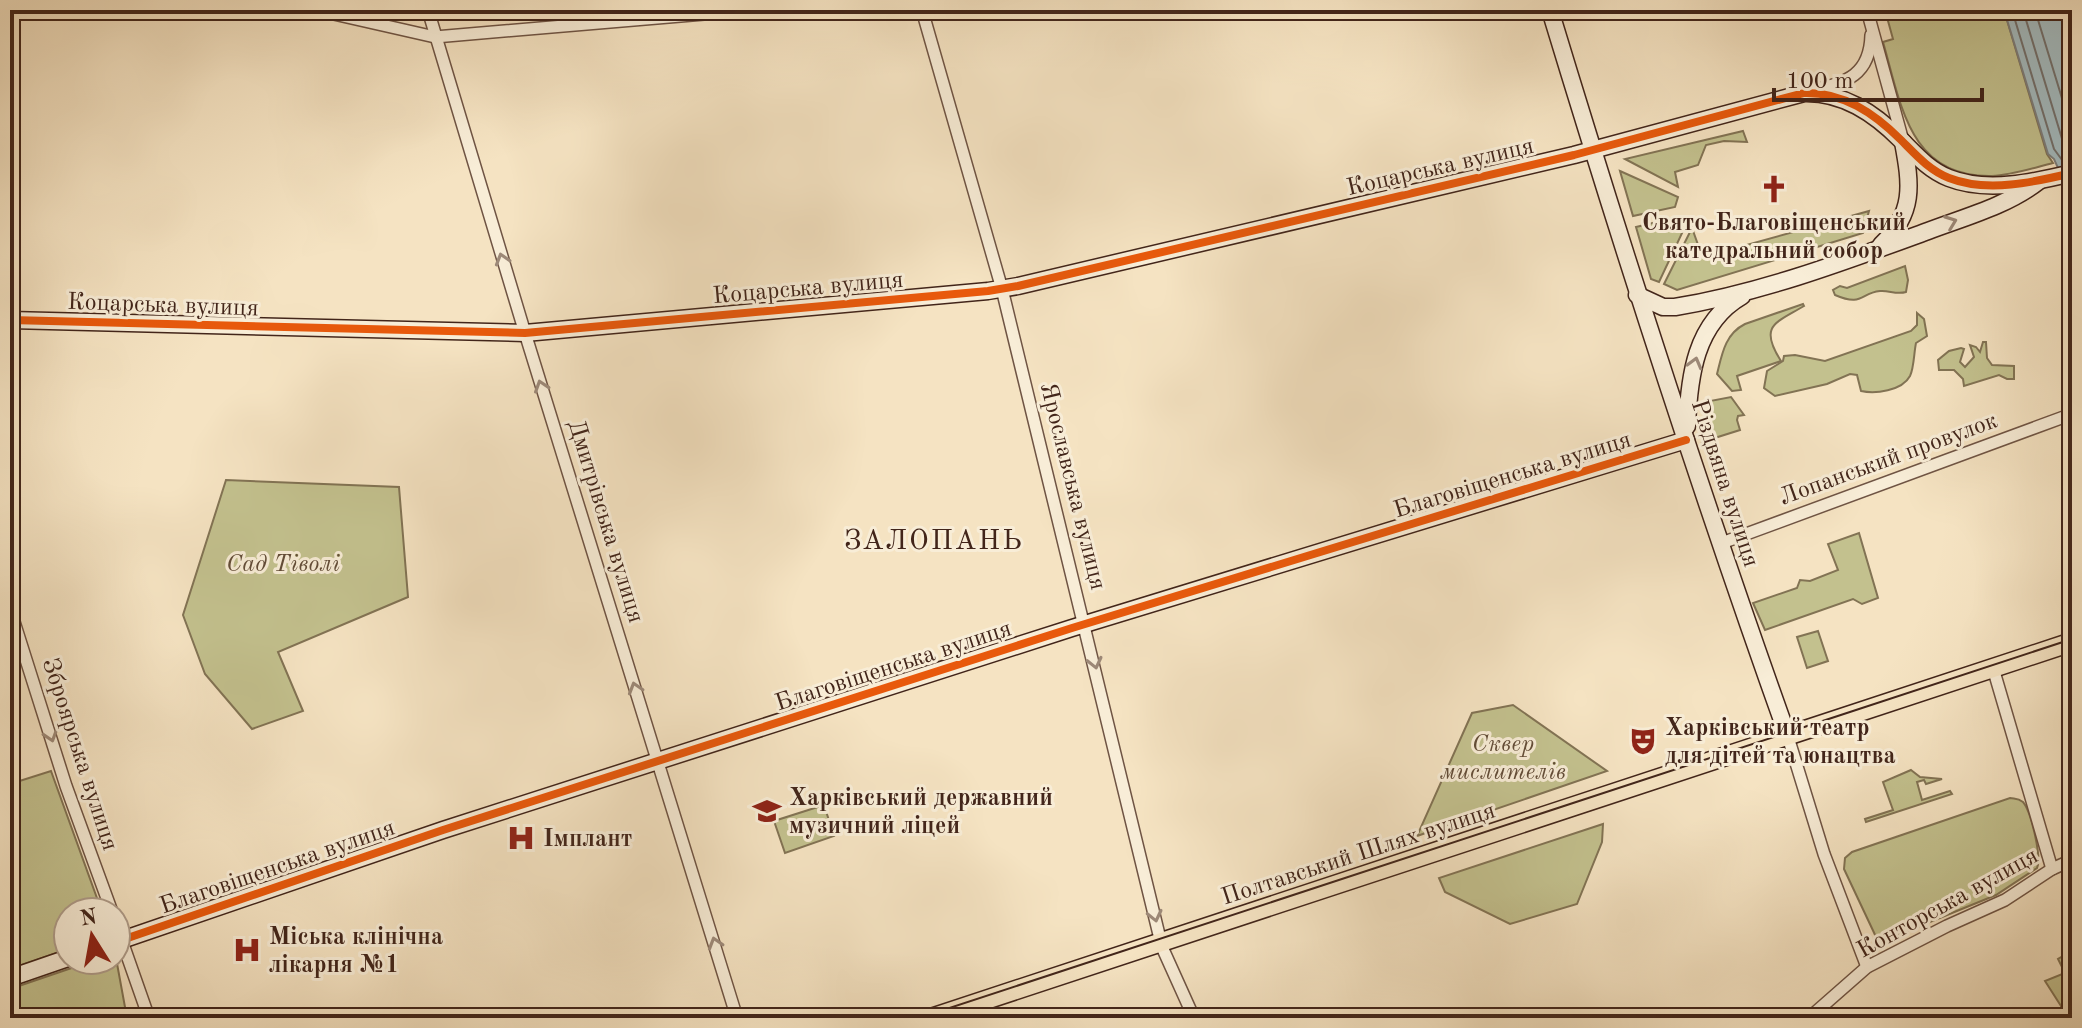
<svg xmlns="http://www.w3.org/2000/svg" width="2082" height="1028" viewBox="0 0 2082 1028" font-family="'Old Standard TT',serif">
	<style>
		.green { fill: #c3c18e; stroke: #827354; stroke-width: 2 }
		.water { fill: #a3bbc0; stroke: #7c7f7e; stroke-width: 2 }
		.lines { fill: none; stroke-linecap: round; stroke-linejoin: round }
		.shore { stroke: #72706d; stroke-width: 2 }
		.street-casing { stroke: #6f5444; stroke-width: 14 }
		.secondary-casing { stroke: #42251a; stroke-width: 19 }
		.primary-casing { stroke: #42251a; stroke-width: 21 }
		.street { stroke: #f8edd7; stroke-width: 11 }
		.secondary { stroke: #f8edd7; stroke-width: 16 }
		.primary { stroke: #f5e3c2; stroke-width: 18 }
		.tram { stroke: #42251a; stroke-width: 2 }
		.cycleway-casing { stroke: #f8edd7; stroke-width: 13 }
		.cycleway { stroke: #e8590c; stroke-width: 8 }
		.oneway { stroke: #9d8978 }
		.labels { text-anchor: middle; stroke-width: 6; stroke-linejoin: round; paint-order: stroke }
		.street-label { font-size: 24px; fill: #42251a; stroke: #f8edd7 }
		.poi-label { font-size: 24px; font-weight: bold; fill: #42251a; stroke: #f8edd7; text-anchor: start }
		.park-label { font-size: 24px; font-style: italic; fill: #624c37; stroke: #f8edd7 }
		.quarter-label { font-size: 28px; letter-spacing: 2px; fill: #42251a; stroke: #f8edd7 }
	</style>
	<rect width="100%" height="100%" fill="#f5e3c2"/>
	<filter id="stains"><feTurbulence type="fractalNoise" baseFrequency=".0025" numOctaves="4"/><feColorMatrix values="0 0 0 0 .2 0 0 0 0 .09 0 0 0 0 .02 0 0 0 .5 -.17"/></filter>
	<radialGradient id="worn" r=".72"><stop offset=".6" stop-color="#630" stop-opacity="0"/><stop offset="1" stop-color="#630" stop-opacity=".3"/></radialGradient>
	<g class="green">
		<path d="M1885,10H2004L2047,154L2053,163C2033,168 2012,175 1992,176C1909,178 1901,104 1883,42L1893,39Z"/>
		<path d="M1743,131L1747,142L1724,141L1706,145L1698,165L1675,172L1678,187L1625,159Z"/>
		<path d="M1620,171L1678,197L1675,207L1633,216Z"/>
		<path d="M1869,211L1863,233L1677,290L1664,284L1692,228L1701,253L1714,254Z"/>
		<path d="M1678,217L1683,231L1659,282L1651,279L1636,227Z"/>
		<path d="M1905,266L1908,280L1906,292C1896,295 1889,290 1880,291C1860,293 1863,307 1835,295L1833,290L1840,286L1847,288Z"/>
		<path d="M1803,304L1804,306C1776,323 1758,325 1781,361L1737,376L1741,390L1732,391L1717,374C1722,354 1725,334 1745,324Z"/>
		<path d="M1917,313L1924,319L1927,336L1916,343C1914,352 1914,368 1910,376C1902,391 1875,394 1861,391L1857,375L1850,374L1827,384L1775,396L1764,388L1767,371L1783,361L1784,356L1795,355L1825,361L1911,331L1917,325Z"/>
		<path d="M1983,342H1986L1987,358L1992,365L2014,366V379H2007L1999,375L1964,386L1963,379L1954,370H1939L1938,360L1949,351L1961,348L1964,349L1960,362L1965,367L1974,357L1970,345L1976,347L1980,352Z"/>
		<path d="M1731,397L1744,415L1738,416L1737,420L1740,430L1702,442L1710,401Z"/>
		<path d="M226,480L399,487L408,597L278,652L303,711L252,729L205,674L183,615Z"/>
		<path d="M1859,533L1878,598L1862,604L1853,599L1765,630L1753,603L1797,588L1800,580L1810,581L1838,570L1828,544Z"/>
		<path d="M1818,631L1828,661L1807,668L1797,637Z"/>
		<path d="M1513,705L1607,771L1417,836L1472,713Z"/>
		<path d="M1911,770L1920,777L1942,779L1926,784L1924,780L1917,782L1922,800L1950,791L1952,794L1866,822L1865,819L1893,810L1883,782Z"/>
		<path d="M51,771L102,912H68V949L10,969V784Z"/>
		<path d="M2010,798C2016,799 2018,798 2023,802C2031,811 2042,858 2037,868L1996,895L1886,940L1877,939L1844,869L1845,858L1852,852Z"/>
		<path d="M824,805L834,836L785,853L774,821Z"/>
		<path d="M1603,824L1602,842L1577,904L1510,924L1445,892L1439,878Z"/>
		<path d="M2072,951V1018H2061V1006L2045,981L2065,973L2058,959Z"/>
		<path d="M116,958L127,1018H10V989L95,960Z"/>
	</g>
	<path class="water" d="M2004,10H2072V199L2054,159L2048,154Z"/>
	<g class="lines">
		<g class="shore">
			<path d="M2012,10L2054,149L2065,164"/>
			<path d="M2023,10L2063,142L2072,156"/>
			<path d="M2035,10L2072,131"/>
		</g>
		<defs>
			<g id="street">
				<path d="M316,10L435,37L751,10"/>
				<path d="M428,10L525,333L737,1018"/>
				<path d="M922,10L1002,289L1162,947L1194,1018"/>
				<path d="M1867,10L1903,141"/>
				<path d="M1812,91C1846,82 1870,76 1871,35"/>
				<path d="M1719,544L2072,414"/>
				<path d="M10,609L66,786L112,912"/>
				<path d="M1993,668L2052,869"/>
				<path d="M1788,737L1824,854L1867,967"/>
				<path d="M116,924L149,1018"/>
				<path d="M1809,1018L1867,967L1947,926L2005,900L2052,869L2072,860"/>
			</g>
			<g id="secondary">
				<path d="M1550,10C1624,254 1702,497 1788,737"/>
				<path d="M1881,245C1915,213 1911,185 1903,142"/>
				<path d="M1637,295L1663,307H1675C1761,293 1846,261 1928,231C1965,217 2007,206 2039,181"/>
				<path d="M10,320L525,333L988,291L1018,286L1574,155L1804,93C1843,92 1874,113 1901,140C1916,155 1929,170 1949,178C1987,193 2035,182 2072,173"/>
				<path d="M1687,426C1689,377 1695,323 1742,296"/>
				<path d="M116,942L443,830L1072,628L1686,440"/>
				<path d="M10,978L68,958"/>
			</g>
			<path id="primary" d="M931,1018L2072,642"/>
		</defs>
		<use href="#street" class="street-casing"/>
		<use href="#secondary" class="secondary-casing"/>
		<use href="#primary" class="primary-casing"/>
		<use href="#street" class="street"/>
		<use href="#secondary" class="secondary"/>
		<use href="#primary" class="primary"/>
		<path class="tram" d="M919,1018L2072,639"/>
		<defs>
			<g id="cycleway">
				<path d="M10,320L525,333L988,291L1018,286L1574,155L1804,93C1843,92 1874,113 1901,140C1916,155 1929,170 1949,178C1987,193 2035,182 2072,173"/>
				<path d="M116,942L443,830L1072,628L1686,440"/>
			</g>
		</defs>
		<use href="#cycleway" class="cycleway-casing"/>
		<use href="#cycleway" class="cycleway"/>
	</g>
	<defs><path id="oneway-chevron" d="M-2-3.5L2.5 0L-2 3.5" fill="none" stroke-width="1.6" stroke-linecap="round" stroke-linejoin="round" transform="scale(2)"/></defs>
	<g class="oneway">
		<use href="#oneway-chevron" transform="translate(1951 222) rotate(-21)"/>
		<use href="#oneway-chevron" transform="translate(502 259) rotate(-107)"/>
		<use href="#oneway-chevron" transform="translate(1695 363) rotate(-75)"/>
		<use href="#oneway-chevron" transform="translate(541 386) rotate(-108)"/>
		<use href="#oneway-chevron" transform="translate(1095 663) rotate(77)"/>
		<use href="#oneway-chevron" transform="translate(635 688) rotate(-107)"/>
		<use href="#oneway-chevron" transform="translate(51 736) rotate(72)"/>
		<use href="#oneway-chevron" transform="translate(1155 916) rotate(77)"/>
		<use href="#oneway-chevron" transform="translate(715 943) rotate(-107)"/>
	</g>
	<defs>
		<symbol id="church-bare" viewBox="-9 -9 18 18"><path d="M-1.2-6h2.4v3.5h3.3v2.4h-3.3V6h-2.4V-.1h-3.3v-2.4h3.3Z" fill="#8f2418" stroke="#f8edd7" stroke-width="2.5" paint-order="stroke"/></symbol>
		<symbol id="theatre-bare" viewBox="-9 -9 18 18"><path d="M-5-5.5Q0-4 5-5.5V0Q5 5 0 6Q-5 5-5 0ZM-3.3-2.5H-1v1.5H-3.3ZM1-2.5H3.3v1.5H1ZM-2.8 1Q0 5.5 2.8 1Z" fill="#8f2418" stroke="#f8edd7" stroke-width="2.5" paint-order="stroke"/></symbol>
		<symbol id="school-bare" viewBox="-9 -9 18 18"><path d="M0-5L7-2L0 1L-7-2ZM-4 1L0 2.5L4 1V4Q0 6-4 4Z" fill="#8f2418" stroke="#f8edd7" stroke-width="2.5" paint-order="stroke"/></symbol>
		<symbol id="hospital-bare" viewBox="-9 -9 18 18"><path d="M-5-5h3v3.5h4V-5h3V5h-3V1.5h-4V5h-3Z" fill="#8f2418" stroke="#f8edd7" stroke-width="2.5" paint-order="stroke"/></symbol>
	</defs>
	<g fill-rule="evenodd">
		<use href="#church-bare" x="1754" y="169" width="40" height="40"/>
		<use href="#theatre-bare" x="1623" y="721" width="40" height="40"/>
		<use href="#school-bare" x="747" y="791" width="40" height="40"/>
		<use href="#hospital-bare" x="501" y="818" width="40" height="40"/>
		<use href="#hospital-bare" x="227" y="930" width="40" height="40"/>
	</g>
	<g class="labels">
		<g class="street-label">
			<text transform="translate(1440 166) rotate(-13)" y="8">Коцарська вулиця</text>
			<text transform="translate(808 287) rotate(-5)" y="8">Коцарська вулиця</text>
			<text transform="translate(163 304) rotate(2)" y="8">Коцарська вулиця</text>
			<text transform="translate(1888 458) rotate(-20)" y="8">Лопанський провулок</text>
			<text transform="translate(1512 474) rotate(-17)" y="8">Благовіщенська вулиця</text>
			<text transform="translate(1726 483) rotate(72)" y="8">Різдвяна вулиця</text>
			<text transform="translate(1074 486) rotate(76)" y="8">Ярославська вулиця</text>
			<text transform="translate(607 521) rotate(73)" y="8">Дмитрівська вулиця</text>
			<text transform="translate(893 665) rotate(-18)" y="8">Благовіщенська вулиця</text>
			<text transform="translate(81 754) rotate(72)" y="8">Зброярська вулиця</text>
			<text transform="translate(1358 853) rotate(-18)" y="8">Полтавський Шлях вулиця</text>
			<text transform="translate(277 866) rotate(-19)" y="8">Благовіщенська вулиця</text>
			<text transform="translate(1947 902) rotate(-29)" y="8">Конторська вулиця</text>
		</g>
		<g class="poi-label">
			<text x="1774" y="230" text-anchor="middle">Свято-Благовіщенський<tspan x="1774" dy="28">катедральний собор</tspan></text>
			<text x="1665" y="735">Харківський театр<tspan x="1665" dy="28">для дітей та юнацтва</tspan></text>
			<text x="789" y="805">Харківський державний<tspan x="789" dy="28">музичний ліцей</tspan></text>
			<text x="543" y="846">Імплант</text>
			<text x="269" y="944">Міська клінічна<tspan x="269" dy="28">лікарня №1</tspan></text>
		</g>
		<g class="park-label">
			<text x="283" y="571">Сад Тіволі</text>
			<text x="1503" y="751">Сквер<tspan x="1503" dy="28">мислителів</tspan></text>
		</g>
		<g class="quarter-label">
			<text x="934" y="549">ЗАЛОПАНЬ</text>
		</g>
	</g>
	<rect width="2082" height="1028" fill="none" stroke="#f5e3c2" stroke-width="40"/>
	<rect x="12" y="12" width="2058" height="1004" fill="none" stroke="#42251a" stroke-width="4"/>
	<rect x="20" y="20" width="2042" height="988" fill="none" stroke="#42251a" stroke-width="2"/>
	<g transform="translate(92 936) rotate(349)"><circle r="38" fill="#f8edd7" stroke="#af9d8b" stroke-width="2"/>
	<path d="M0-6L14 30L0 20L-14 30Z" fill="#8f2418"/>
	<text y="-12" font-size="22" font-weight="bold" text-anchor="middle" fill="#42251a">N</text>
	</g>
	<path d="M1774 88v12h208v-12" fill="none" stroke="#42251a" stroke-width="4"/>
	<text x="1786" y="88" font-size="24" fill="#42251a" stroke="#f8edd7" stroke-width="6" paint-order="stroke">100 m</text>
	<rect width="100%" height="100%" filter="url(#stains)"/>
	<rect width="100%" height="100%" fill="url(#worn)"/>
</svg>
